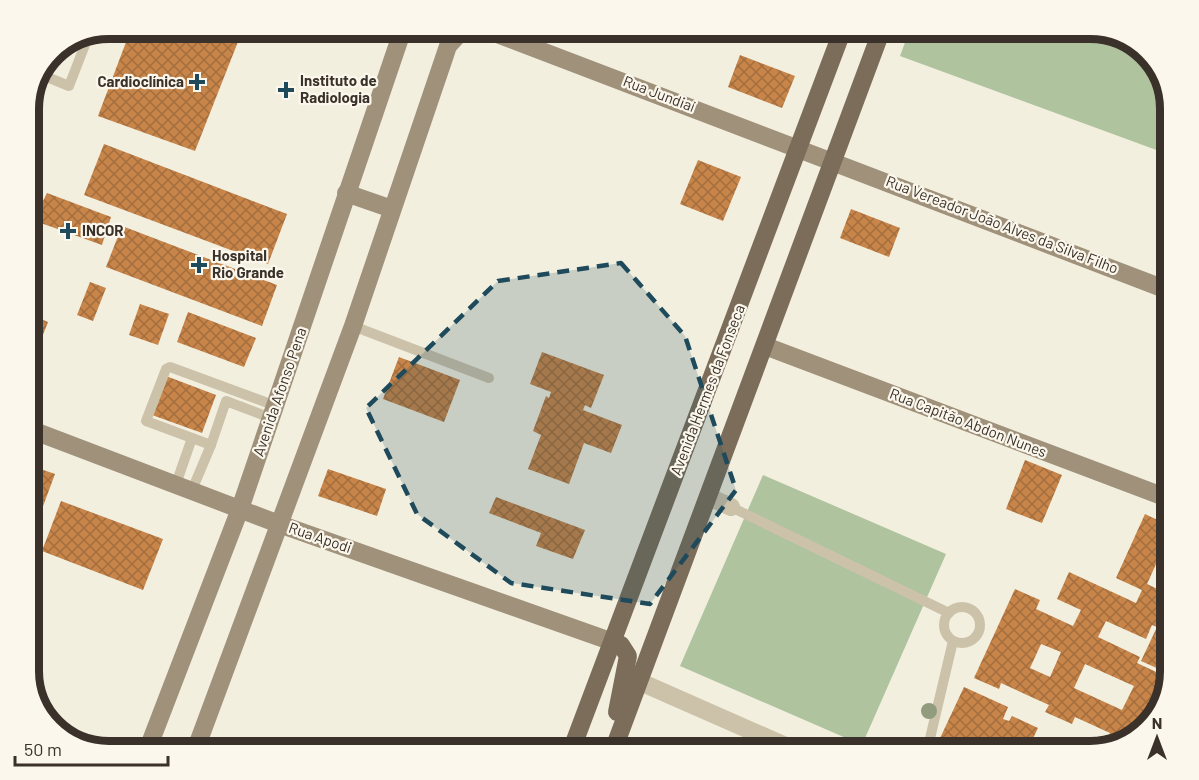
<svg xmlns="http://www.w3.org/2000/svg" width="1199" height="780" viewBox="0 0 1199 780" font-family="Barlow,sans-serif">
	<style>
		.green { fill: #aec39e }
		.building { fill: url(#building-cross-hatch); fill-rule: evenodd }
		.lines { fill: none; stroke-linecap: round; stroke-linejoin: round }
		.lane { stroke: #ccc2aa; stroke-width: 10 }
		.street { stroke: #ccc2aa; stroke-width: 18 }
		.secondary { stroke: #a0917b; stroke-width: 18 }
		.primary { stroke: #7c6d5b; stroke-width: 18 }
		.tree { fill: #909c7d }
		.marked { fill: #1e4a5c; fill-opacity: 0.2; stroke: #1e4a5c; stroke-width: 4.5; stroke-dasharray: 12 8; stroke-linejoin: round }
		.poi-dot { fill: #1e4a5c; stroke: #fbf7ec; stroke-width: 2 }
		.labels { text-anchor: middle; stroke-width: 4.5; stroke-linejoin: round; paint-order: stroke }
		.poi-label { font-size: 15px; font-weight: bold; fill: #3a322a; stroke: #fbf7ec; text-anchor: start }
		.street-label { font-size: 15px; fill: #3a322a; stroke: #fbf7ec }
		.rim { fill: none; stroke: #3a322a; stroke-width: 8 }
	</style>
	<defs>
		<pattern id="building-cross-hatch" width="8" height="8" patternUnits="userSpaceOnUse" patternTransform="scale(1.5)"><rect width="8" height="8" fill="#c88549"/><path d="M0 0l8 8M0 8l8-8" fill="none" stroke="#a36d3d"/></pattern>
	</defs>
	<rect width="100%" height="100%" fill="#f3efdf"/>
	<g class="green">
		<path d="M910,29H1090L1134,42L1160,69L1170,104V155L900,56Z"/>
		<path d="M763,475L946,554L862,745L680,666Z"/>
	</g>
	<g class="building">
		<path d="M131,29H243L195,151L98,116Z"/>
		<path d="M740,55L795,76L782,108L728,87Z"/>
		<path d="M104,144L287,214L268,264L84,195Z"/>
		<path d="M698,160L741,177L723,221L680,204Z"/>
		<path d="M47,193L111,217L102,245L38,222L35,230L29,228V198L42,203Z"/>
		<path d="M851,209L900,228L889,257L840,238Z"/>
		<path d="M122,226L277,285L262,326L106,267Z"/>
		<path d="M90,282L106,288L93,321L77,315Z"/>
		<path d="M140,304L169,314L158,345L129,335Z"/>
		<path d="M188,312L256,338L244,367L177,342Z"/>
		<path d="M29,314L48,322L29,371Z"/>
		<path d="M542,352L604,375L591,408L585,405L583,410L622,425L611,453L584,443L569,484L528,469L541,435L533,431L546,396L549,398L551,392L530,384Z"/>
		<path d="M399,357L460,380L444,422L383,399Z"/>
		<path d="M166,376L216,395L202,433L152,415Z"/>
		<path d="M1025,460L1062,475L1042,523L1006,509Z"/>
		<path d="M29,465L55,474L29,544Z"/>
		<path d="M328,469L386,489L377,516L318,496Z"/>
		<path d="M496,497L585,530L573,559L536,546L541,533L489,513Z"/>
		<path d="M61,501L163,539L143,590L42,551Z"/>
		<path d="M1145,514L1170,526V555L1162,551L1147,584L1170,595V674L1141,661L1157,627L1152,625L1146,639L1106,621L1098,637L1140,657L1137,663L1169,678L1157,715L1130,741L1116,745L1107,741L1110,733L1075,717L1072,724L1045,712L1049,705L1001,683L999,689L974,678L1015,589L1040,600L1036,609L1073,626L1081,610L1057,599L1069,572L1136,603L1142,590L1116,578ZM1041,644L1061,652L1050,677L1030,668ZM1085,664L1134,686L1122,710L1074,688Z"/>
		<path d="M964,687L1008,707L1003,719L1009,721L1012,716L1038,728L1027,751H995L1000,740L994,737L987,751H934Z"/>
	</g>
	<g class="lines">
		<g class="lane">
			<path d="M42,75L69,86L88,37"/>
			<path d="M353,326L489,378"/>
			<path d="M192,438L211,445L226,401L271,418"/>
			<path d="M176,484L192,438L146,421L166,369L170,367L276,406"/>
			<path d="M192,490L211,445"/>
			<path d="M731,507L949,613"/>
			<circle cx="962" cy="625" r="18"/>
			<path d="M927,751L953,641"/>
		</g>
		<g class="street">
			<path d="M709,497L731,507"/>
			<path d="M638,681L797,751"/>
		</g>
		<g class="secondary">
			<path d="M435,29L459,34L468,32"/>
			<path d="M484,29L1170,291"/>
			<path d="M346,193L392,209"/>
			<path d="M765,346L1170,499"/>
			<path d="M29,429L279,524L613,642"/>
			<path d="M147,751L240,509L403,29"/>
			<path d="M195,751L353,326L445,55L448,46L459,34"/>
		</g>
		<g class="primary">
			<path d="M613,642L621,645L628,656L617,712"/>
			<path d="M571,751L843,29"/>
			<path d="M613,751L882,29"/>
		</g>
	</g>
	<circle class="tree" cx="929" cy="711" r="8"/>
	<path class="marked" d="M621,263L685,336L736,490L650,604L511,583L417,514L366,408L498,281Z"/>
	<g class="poi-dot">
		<path d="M194 73h6v6h6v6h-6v6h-6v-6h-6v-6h6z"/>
		<path d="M283 81h6v6h6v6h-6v6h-6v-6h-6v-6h6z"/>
		<path d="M65 222h6v6h6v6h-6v6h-6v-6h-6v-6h6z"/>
		<path d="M196 256h6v6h6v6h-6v6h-6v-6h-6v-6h6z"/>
	</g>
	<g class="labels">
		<g class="poi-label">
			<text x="300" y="86">Instituto de<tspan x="300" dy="17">Radiologia</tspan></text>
			<text x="184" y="87" text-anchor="end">Cardioclínica</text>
			<text x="82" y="236">INCOR</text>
			<text x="212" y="261">Hospital<tspan x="212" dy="17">Rio Grande</tspan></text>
		</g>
		<g class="street-label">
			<text transform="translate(659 94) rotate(21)" y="5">Rua Jundiaí</text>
			<text transform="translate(1002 225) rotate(21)" y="5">Rua Vereador João Alves da Silva Filho</text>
			<text transform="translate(708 390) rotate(-69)" y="5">Avenida Hermes da Fonseca</text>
			<text transform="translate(280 392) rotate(-71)" y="5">Avenida Afonso Pena</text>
			<text transform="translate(968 423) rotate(21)" y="5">Rua Capitão Abdon Nunes</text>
			<text transform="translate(320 538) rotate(19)" y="5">Rua Apodi</text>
		</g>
	</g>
	<path d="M0 0H1199V780H0ZM109 39H1090A70 70 0 0 1 1160 109V671A70 70 0 0 1 1090 741H109A70 70 0 0 1 39 671V109A70 70 0 0 1 109 39Z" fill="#fbf7ec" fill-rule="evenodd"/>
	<path class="rim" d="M109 39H1090A70 70 0 0 1 1160 109V671A70 70 0 0 1 1090 741H109A70 70 0 0 1 39 671V109A70 70 0 0 1 109 39Z"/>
	<g transform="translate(1157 738)" stroke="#fbf7ec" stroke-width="4.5" paint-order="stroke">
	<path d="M0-4.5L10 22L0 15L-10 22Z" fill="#3a322a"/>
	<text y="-9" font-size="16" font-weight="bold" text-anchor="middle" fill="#3a322a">N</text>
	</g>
	<path d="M15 756v9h153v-9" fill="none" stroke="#3a322a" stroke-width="3"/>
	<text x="24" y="756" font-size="18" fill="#3a322a" stroke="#fbf7ec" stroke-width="4.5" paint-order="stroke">50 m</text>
</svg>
